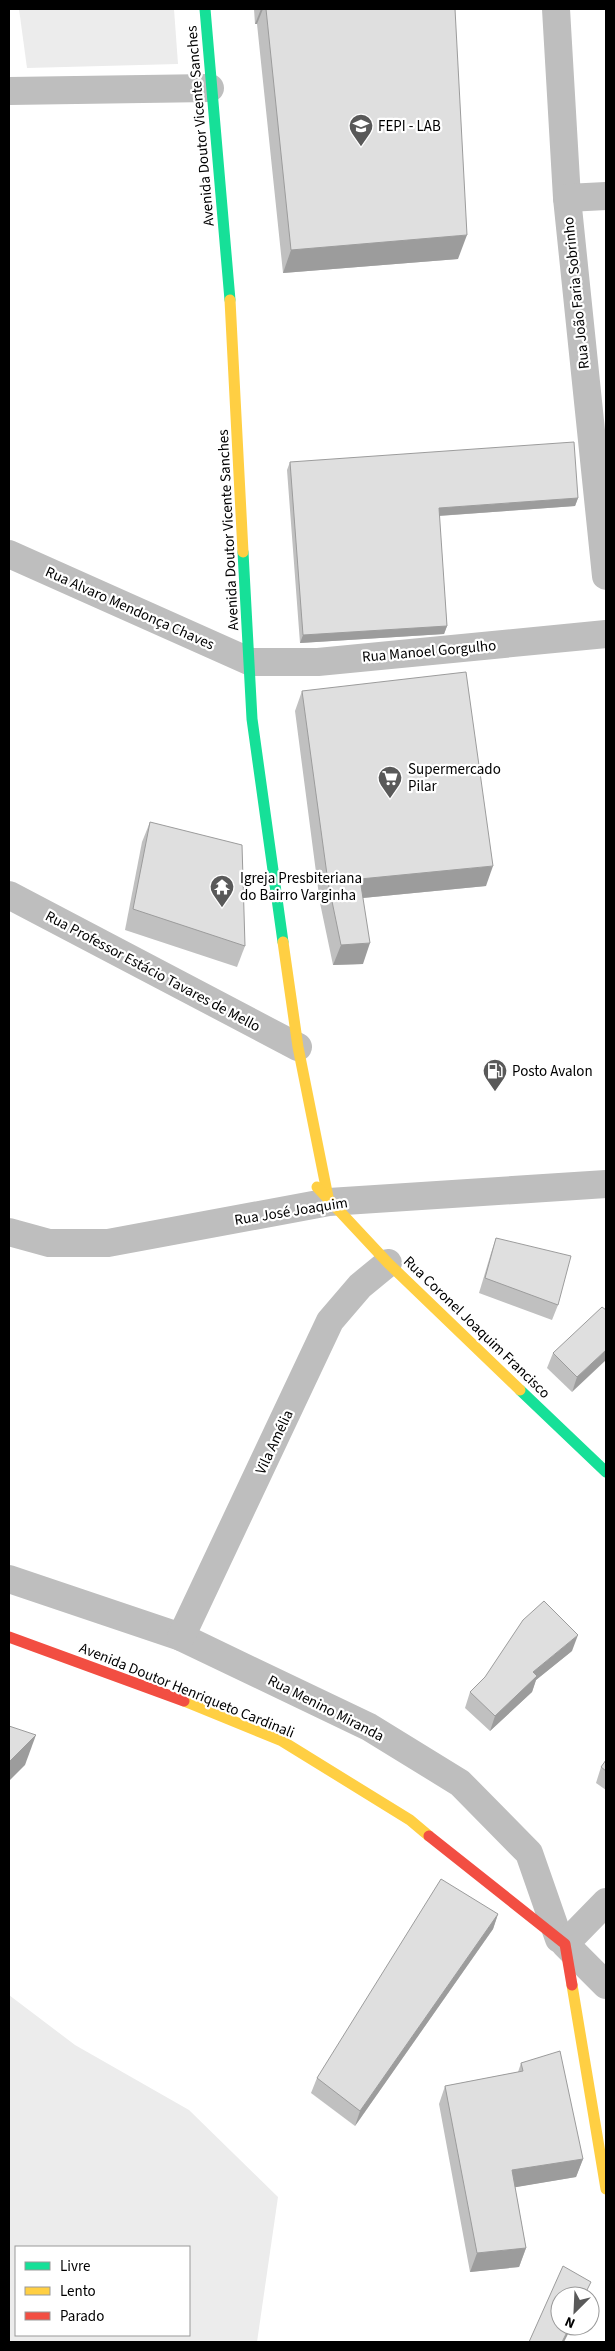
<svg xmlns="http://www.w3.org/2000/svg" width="615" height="2351" viewBox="0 0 615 2351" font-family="'Source Sans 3',sans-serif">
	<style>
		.green { fill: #ececec; fill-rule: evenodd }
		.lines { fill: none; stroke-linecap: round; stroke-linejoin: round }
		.street { stroke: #bebebe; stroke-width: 28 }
		.fast { stroke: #16e098; stroke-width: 11 }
		.slow { stroke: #ffcf43; stroke-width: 11 }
		.jam { stroke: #f24e42; stroke-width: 11 }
		.wall { fill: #c0c0c0 }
		.shaded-wall { fill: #9c9c9c }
		.building { fill: #dfdfdf; stroke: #9c9c9c }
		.labels { text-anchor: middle; stroke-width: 4.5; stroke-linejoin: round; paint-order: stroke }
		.street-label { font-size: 15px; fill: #000; stroke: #fff }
		.poi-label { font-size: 15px; fill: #000; stroke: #fff; text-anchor: start }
	</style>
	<rect width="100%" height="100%" fill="#fff"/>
	<g class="green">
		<path d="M19,9H174L178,64L27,68Z"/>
		<path d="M9,1995L75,2045L189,2110L278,2197L257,2342H9ZM16,2247H189V2335H16Z"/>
	</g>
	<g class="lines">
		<g class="street">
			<path d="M556,9L567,198L606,576"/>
			<path d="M9,91L210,88"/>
			<path d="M567,198L606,196"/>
			<path d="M9,554L251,662H318L606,634"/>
			<path d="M9,895L298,1047"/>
			<path d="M9,1232L49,1243H108L329,1202L606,1184"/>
			<path d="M9,1579L181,1637L369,1727L460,1783L529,1853L559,1939"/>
			<path d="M181,1637L330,1321L360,1286L388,1263"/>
			<path d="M606,1902L565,1944L606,1985"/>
		</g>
		<g class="fast">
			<path d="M205,9L230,300"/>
			<path d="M243,552L252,719L283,942"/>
			<path d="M520,1390L606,1472"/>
		</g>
		<g class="slow">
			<path d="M230,300L243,552"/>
			<path d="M283,942L298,1047L329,1202"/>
			<path d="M317,1187L388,1263L520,1390"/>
			<path d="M184,1701L282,1741L410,1820L429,1836"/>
			<path d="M572,1985L606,2189"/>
		</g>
		<g class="jam">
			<path d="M9,1637L184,1701"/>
			<path d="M429,1836L565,1944L572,1985"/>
		</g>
	</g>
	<g class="wall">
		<path d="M254,9H455L458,259L283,273L257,24H255Z"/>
		<path d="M290,462L578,498L575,506L439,516L447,626L444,634L300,643L287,470Z"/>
		<path d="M302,691L486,886L363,898V964L333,965L320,903L295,711Z"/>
		<path d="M150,822L245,946L237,967L125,930L142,842Z"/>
		<path d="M496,1238L558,1305L552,1320L479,1293L491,1253Z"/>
		<path d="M606,1310L572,1392L547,1368L553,1353Z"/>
		<path d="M572,1651L536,1680L532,1692L490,1731L465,1708L470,1692Z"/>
		<path d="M606,1760V1790L596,1783L601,1767Z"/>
		<path d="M498,1914L493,1929L355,2126L311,2093L317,2078Z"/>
		<path d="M521,2063L583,2159L576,2177L515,2187L526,2248L519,2267L470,2272L439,2104L445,2086L518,2072Z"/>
	</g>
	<g class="shaded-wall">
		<path d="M261,9H263L257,24H255Z"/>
		<path d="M467,235L458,259L283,273L291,250Z"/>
		<path d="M578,498L575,506L436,516L439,508Z"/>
		<path d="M447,626L444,634L300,643L303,635Z"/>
		<path d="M493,866L486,886L352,899L360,879Z"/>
		<path d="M370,943L363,964L333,965L341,945Z"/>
		<path d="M606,1350V1360L572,1392L577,1377Z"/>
		<path d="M578,1635L572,1651L536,1680L532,1692L490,1731L495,1716L533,1672Z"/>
		<path d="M36,1735L25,1765L9,1781V1762Z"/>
		<path d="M498,1914L493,1929L355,2126L360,2111Z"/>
		<path d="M583,2159L576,2177L505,2189L512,2170Z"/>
		<path d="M526,2248L519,2267L470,2272L477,2253Z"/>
		<path d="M570,2326H572L564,2342H562Z"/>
	</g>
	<g class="building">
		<path d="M266,9H455L467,235L291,250Z"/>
		<path d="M574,442L578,498L439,508L447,626L303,635L290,462Z"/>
		<path d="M466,672L493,866L360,879L370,943L341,945L328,882L302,691Z"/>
		<path d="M150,822L242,845L245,946L133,909Z"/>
		<path d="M496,1238L571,1256L558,1305L485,1278Z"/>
		<path d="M602,1307L606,1310V1350L577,1377L553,1353Z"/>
		<path d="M544,1601L578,1635L533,1672L537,1676L495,1716L470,1692L485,1677L523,1620Z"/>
		<path d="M9,1726L36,1735L9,1762Z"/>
		<path d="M606,1760V1771L601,1767Z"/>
		<path d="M441,1879L498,1914L360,2111L317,2078Z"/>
		<path d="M560,2051L583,2159L512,2170L526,2248L477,2253L445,2086L523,2071L521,2063Z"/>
		<path d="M563,2266L591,2282L584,2296H560V2326H570L562,2342H529Z"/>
	</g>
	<defs>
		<symbol id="university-pin" viewBox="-11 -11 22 30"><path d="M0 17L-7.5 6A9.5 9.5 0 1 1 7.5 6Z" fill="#595959" stroke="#fff"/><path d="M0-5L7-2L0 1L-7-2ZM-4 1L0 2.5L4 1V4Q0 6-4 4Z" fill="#fff"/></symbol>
		<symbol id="supermarket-pin" viewBox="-11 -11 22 30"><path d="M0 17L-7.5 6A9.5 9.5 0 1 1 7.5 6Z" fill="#595959" stroke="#fff"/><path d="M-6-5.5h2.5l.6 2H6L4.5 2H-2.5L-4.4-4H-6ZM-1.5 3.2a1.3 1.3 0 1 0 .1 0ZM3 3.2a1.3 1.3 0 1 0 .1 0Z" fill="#fff"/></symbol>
		<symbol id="temple-pin" viewBox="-11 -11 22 30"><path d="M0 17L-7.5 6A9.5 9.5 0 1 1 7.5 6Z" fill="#595959" stroke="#fff"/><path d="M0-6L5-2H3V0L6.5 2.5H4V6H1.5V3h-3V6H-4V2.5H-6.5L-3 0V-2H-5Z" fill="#fff"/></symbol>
		<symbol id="fuel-pin" viewBox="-11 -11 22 30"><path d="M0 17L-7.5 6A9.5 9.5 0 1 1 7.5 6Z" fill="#595959" stroke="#fff"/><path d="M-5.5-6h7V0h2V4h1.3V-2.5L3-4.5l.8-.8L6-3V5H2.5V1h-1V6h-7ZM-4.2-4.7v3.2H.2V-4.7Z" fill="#fff"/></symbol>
	</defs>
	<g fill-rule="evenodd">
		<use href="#university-pin" x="347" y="112" width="28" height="38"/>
		<use href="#supermarket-pin" x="376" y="764" width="28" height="38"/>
		<use href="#temple-pin" x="208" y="873" width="28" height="38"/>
		<use href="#fuel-pin" x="481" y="1057" width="28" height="38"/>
	</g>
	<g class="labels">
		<g class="street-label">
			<text transform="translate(200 126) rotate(-95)" y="5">Avenida Doutor Vicente Sanches</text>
			<text transform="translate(576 293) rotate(-96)" y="5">Rua João Faria Sobrinho</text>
			<text transform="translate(228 530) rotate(-93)" y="5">Avenida Doutor Vicente Sanches</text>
			<text transform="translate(130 608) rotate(24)" y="5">Rua Alvaro Mendonça Chaves</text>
			<text transform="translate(429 651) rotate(-5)" y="5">Rua Manoel Gorgulho</text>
			<text transform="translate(153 971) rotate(28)" y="5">Rua Professor Estácio Tavares de Mello</text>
			<text transform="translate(291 1211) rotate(-9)" y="5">Rua José Joaquim</text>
			<text transform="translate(477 1327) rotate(44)" y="5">Rua Coronel Joaquim Francisco</text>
			<text transform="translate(274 1442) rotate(-65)" y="5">Vila Amélia</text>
			<text transform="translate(187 1690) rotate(22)" y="5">Avenida Doutor Henriqueto Cardinali</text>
			<text transform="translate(326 1708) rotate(27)" y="5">Rua Menino Miranda</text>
		</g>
		<g class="poi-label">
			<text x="378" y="131">FEPI - LAB</text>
			<text x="408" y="774">Supermercado<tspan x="408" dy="17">Pilar</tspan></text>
			<text x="240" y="883">Igreja Presbiteriana<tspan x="240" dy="17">do Bairro Varginha</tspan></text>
			<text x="512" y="1076">Posto Avalon</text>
		</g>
	</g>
	<rect width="615" height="2351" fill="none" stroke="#000000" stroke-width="20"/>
	<rect x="15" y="2246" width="175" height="90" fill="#ffffff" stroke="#999999"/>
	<rect x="25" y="2262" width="25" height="8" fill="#16e098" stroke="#999999"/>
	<text x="60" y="2271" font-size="15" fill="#000000">Livre</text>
	<rect x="25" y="2287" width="25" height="8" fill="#ffcf43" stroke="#999999"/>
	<text x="60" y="2296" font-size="15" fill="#000000">Lento</text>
	<rect x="25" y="2312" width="25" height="8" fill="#f24e42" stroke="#999999"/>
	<text x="60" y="2321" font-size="15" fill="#000000">Parado</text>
	<g transform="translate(575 2311) rotate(204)"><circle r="24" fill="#ffffff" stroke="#999999"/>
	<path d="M0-4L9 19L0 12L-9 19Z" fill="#595959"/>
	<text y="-8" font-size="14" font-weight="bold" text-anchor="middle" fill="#000000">N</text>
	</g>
</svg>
